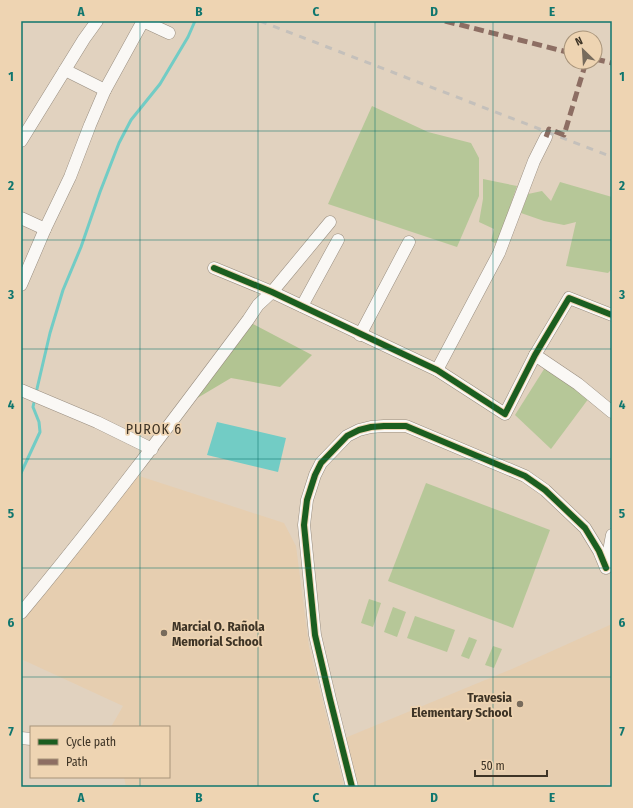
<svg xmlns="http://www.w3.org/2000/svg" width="633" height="808" viewBox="0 0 633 808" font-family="'Fira Sans Condensed',sans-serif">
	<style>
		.built { fill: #e6ceb0 }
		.green { fill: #b6c798 }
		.forest { fill: #b2c492 }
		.water { fill: #72ccc5 }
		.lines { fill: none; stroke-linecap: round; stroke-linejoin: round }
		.stream { stroke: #72ccc5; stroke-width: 3 }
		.minor-casing { stroke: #998e80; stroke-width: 13 }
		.minor { stroke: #faf8f5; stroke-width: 12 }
		.rail { stroke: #c4c0bb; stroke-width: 3; stroke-dasharray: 7 7; stroke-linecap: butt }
		.quiet { stroke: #8d6e63; stroke-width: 5; stroke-dasharray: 10 5; stroke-linecap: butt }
		.cycleway-casing { stroke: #eed4b2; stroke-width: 8 }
		.cycleway { stroke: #1b5e20; stroke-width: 6 }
		.grid { fill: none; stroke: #0f766e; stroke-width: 1; stroke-opacity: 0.55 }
		.poi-dot { fill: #776b5c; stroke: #eed4b2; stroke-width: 1.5 }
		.labels { text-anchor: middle; stroke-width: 3.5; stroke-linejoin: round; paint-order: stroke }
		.poi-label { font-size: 13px; font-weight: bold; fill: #3e3426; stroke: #eed4b2; text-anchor: start }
		.neighbourhood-label { font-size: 14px; letter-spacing: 1px; fill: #3e3426; stroke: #eed4b2 }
		.neatline { fill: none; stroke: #0f766e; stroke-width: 1.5 }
		.grid-label { font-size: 13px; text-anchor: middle; font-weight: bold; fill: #0f766e }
	</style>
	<rect width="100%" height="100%" fill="#e1d2bf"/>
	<g class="built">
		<path d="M136,475L284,523L296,546L309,647L344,787H126L124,777H169V727H111L123,706L21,659V619Z"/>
		<path d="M612,624V781L602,787H358L345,738L512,669Z"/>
	</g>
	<g class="green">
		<path d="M372,106L428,132L471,143L479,158V196L457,247L328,204Z"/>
		<path d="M483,179L517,186L497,244L491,241L494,229L479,222L483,199Z"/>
		<path d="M560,182L612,197V269L608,273L566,266L576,222L564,225L544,221L521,213L528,194L542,191L551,201Z"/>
		<path d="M546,366L589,398L551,449L515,415Z"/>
		<path d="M426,483L550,530L513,628L388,581Z"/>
		<path d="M369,599L381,603L373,627L361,623Z"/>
		<path d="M393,607L406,612L397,637L384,632Z"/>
		<path d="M415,616L455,630L447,652L407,638Z"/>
		<path d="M469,637L477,640L469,659L461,656Z"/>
		<path d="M493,646L502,649L494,668L485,665Z"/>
	</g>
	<path class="forest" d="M251,323L312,355L280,387L231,378L194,400Z"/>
	<path class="water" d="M217,422L286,438L278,472L207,455Z"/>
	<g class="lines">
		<g class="stream">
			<path d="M36,393L50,333L63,290L81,247L100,192L119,143L131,120L160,84L188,37L195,21"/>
			<path d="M21,473L40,432L39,422L33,407L35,398"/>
		</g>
		<defs>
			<g id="minor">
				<path d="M65,70L105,90"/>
				<path d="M21,141L84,39L97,21"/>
				<path d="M21,218L45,229"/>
				<path d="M214,268L272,292L437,370L505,414L535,355L569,298L612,315"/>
				<path d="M21,285L45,229L70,177L90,125L105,90L143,21L169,33"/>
				<path d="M302,306L338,240"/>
				<path d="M360,335L409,242"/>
				<path d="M535,355L578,384L612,412"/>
				<path d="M437,370L499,253L534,161L546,137"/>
				<path d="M21,390L97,422L152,449"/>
				<path d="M606,567L612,535"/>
				<path d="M21,613C100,518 174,419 248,320L258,305L272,292L330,222"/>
				<path d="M21,738L31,739"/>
				<path d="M352,787L330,699L315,635L304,525L307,500L315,475L321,463L347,436L359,430L371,427L384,426H406L525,476L545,490L585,528L599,551L606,568"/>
			</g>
		</defs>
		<use href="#minor" class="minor-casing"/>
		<use href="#minor" class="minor"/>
		<path class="rail" d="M260,21L612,157"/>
		<g class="quiet">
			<path d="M445,21L571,53"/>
			<path d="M595,59L612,63"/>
			<path d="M546,137L549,129L564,135L586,62"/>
		</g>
		<defs>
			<g id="cycleway">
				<path d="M214,268L272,292L437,370L505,414L535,355L569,298L612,315"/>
				<path d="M352,787L330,699L315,635L304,525L307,500L315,475L321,463L347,436L359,430L371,427L384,426H406L525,476L545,490L585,528L599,551L606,568"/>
			</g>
		</defs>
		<use href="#cycleway" class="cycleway-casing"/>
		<use href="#cycleway" class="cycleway"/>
	</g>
	<path class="grid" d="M140,21V727M258,21V787M375,21V787M493,21V787M21,131H612M21,240H612M21,349H612M21,459H612M21,568H612M21,677H612M140,777V787"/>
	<g class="poi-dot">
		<circle cx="164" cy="633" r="4"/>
		<circle cx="520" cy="704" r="4"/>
	</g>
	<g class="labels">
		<g class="poi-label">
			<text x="172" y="631">Marcial O. Rañola<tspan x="172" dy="15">Memorial School</tspan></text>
			<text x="512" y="702" text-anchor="end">Travesia<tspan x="512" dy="15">Elementary School</tspan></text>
		</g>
		<g class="neighbourhood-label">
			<text x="154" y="434">PUROK 6</text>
		</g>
	</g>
	<rect width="633" height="808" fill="none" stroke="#eed4b2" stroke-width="44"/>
	<rect x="30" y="726" width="140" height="52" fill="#eed4b2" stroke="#a8947a"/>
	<rect x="38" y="739" width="20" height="6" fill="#1b5e20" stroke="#a8947a"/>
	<text x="66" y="746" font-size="12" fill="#3e3426">Cycle path</text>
	<rect x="38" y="759" width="20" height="6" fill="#8d6e63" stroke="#a8947a"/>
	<text x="66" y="766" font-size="12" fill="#3e3426">Path</text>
	<g transform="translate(583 50) rotate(335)"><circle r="19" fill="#eed4b2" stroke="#a8947a"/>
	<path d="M0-3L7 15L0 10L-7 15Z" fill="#776b5c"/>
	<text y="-6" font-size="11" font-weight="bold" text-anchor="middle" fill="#3e3426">N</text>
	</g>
	<path d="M475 770v6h72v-6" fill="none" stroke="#3e3426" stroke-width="2"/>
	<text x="481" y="770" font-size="12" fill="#3e3426" stroke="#eed4b2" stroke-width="3" paint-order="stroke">50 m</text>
	<rect x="22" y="22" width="589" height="764" class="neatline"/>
	<g class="grid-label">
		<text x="81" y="16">A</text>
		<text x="199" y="16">B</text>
		<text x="316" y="16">C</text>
		<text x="434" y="16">D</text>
		<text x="552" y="16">E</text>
		<text x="11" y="81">1</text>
		<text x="622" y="81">1</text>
		<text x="11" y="190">2</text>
		<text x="622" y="190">2</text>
		<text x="11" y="299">3</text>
		<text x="622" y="299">3</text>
		<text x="11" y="409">4</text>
		<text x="622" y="409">4</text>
		<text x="11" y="518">5</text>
		<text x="622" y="518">5</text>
		<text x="11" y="627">6</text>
		<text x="622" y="627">6</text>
		<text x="11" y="736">7</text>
		<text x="622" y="736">7</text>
		<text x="81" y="802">A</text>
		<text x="199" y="802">B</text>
		<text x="316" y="802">C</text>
		<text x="434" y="802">D</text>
		<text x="552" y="802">E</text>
	</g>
</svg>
